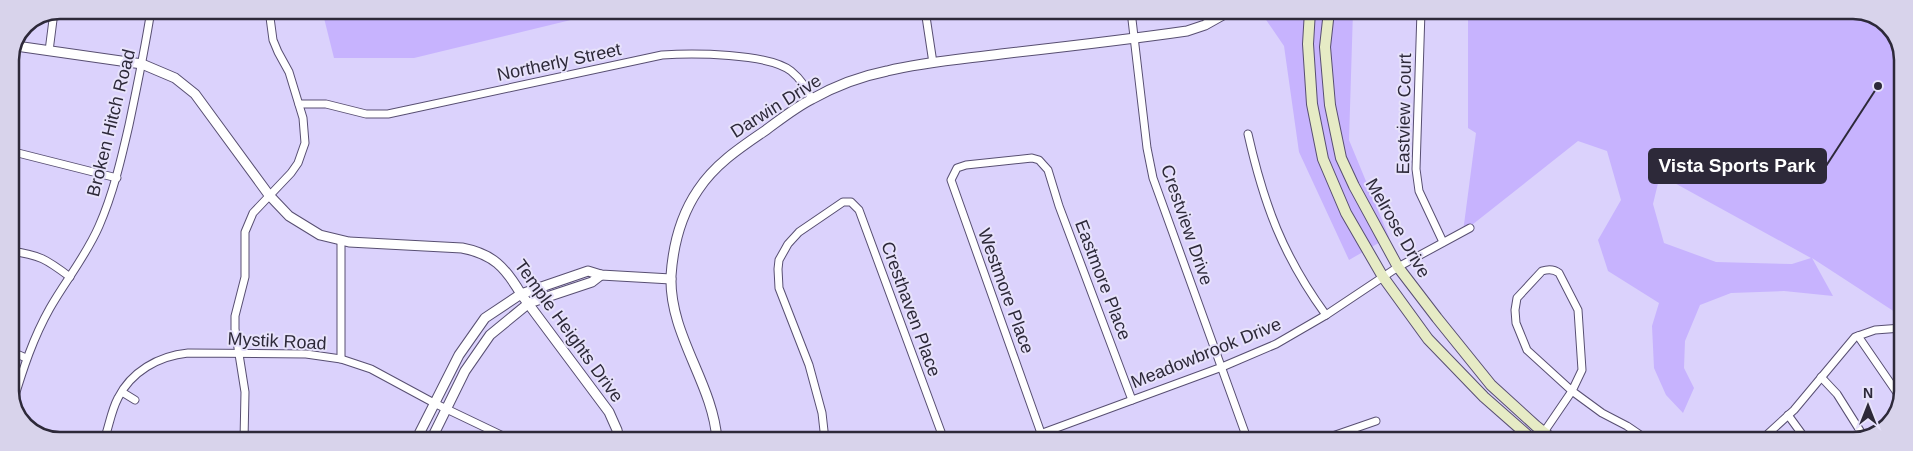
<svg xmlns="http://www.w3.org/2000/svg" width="1913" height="451" viewBox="0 0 1913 451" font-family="Arial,sans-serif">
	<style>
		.green { fill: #c7b3fe; fill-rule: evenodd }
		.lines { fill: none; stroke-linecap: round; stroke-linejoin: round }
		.minor-casing { stroke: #584f72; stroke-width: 9 }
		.tertiary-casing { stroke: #584f72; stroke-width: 11 }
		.secondary-casing { stroke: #584f72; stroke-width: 12 }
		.minor { stroke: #fff; stroke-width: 7 }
		.tertiary { stroke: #fff; stroke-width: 9 }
		.secondary { stroke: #e6ebc5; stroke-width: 10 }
		.labels { text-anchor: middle; stroke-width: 4; stroke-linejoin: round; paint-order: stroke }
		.street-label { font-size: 18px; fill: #2d2939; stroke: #e7e2fb }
		.rim { fill: none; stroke: #2d2939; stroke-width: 2.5 }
		.leader { fill: none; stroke: #2d2939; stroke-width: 2 }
		.callout-dot { fill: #2d2939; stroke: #e7e2fb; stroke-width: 2 }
		.callout { fill: #2d2939; stroke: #2d2939; stroke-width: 2 }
		.callout-label { font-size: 19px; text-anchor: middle; font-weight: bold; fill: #fff }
	</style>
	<rect width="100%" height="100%" fill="#dbd2fc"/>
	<g class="green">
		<path d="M322,10H612L414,58H334Z"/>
		<path d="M1260,11H1353L1349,140L1389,237L1349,260L1299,152L1284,46Z"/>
		<path d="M1468,11H1863L1890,27L1903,54L1902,307L1898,314L1812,258L1833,296L1784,291L1731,293L1700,305L1685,341L1684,368L1694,388L1683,413L1666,395L1654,368L1652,326L1659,303L1608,271L1598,240L1621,200L1607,151L1578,141L1463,232L1476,133L1468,128ZM1660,175L1811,258L1792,264L1716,262L1664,243L1653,204Z"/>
	</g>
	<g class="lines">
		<defs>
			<g id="minor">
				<path d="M925,10L933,63"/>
				<path d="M1131,11L1147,148L1153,178L1248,441"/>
				<path d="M1421,11L1416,169L1419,191L1443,242"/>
				<path d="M49,51L54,12"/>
				<path d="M299,104H326L366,114H388L662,55C692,53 768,53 791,71C801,79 806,88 812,99"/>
				<path d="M1248,134C1264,205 1283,256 1326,315"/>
				<path d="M10,151L117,178"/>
				<path d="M341,240V359"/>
				<path d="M10,251C40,255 46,259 70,277"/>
				<path d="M1858,336L1902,400"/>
				<path d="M10,351L26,358"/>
				<path d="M1821,377L1837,394L1864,437"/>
				<path d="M122,392L135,400"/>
				<path d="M13,402C23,369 33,338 50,308C66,280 86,256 99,226C113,194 121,160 129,125C137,87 145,49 151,10"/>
				<path d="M1788,415L1807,441"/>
				<path d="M1544,432L1572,391L1582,370L1578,310L1559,273C1554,269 1548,269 1542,271L1517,298L1515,310L1516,323L1527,350L1572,391L1602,413L1627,426L1649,441"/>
				<path d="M1041,433L951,180L957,168L966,165L1032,158L1039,160L1048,170L1059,206L1132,400"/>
				<path d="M104,440C109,427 111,411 118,398C131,372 158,356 188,353L306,354L341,359L371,369L434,403L503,436L508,440"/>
				<path d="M244,440L245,392L235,329V316L245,277V232L253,213L291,173L298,163L305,143L303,118L289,72L278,52L273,40L269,10"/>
				<path d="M825,440L822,413L809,365L779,288L778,269L779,260L788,244L799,232L843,202H851L859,210L944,440"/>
				<path d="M1021,441L1222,367L1276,344L1326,315L1398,267L1470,228"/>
				<path d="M1318,441L1376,421"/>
				<path d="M1760,441L1794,410L1855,337L1875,330L1902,328"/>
			</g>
			<g id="tertiary">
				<path d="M16,46L142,64L175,78L195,94L269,195L289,216L320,235L349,242L462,248C493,254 505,267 521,294L609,412L617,430L619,440"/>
				<path d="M416,440L459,355L485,318L521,294L588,271L601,275L671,279"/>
				<path d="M431,440L465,371L490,335L529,303L592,282L601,275"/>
				<path d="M717,440C713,383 669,335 671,276C673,246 681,215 698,190C715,164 741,147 766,130C781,119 796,107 812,99C835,86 862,76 887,71C924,62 963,59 1001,54C1063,47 1125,40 1187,31L1205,25L1230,11"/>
			</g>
			<g id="secondary">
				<path d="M1310,11L1308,44L1312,104L1323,159L1346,213L1383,277L1428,339L1484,397L1534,441"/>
				<path d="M1329,11L1325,47L1330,105L1341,158L1354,186L1398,267L1437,318L1491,385L1536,426L1555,441"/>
			</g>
		</defs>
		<use href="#minor" class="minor-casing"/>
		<use href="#tertiary" class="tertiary-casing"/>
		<use href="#secondary" class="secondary-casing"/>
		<use href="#minor" class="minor"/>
		<use href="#tertiary" class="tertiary"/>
		<use href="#secondary" class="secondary"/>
	</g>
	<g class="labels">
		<g class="street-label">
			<text transform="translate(559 62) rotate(-12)" y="6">Northerly Street</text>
			<text transform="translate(776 106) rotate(-32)" y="6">Darwin Drive</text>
			<text transform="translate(1404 114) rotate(-89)" y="6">Eastview Court</text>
			<text transform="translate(111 123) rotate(-76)" y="6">Broken Hitch Road</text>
			<text transform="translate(1187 225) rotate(71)" y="6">Crestview Drive</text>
			<text transform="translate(1398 228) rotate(60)" y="6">Melrose Drive</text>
			<text transform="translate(1103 280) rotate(69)" y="6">Eastmore Place</text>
			<text transform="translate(1006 291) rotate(70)" y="6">Westmore Place</text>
			<text transform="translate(911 309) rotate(70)" y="6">Cresthaven Place</text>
			<text transform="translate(569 331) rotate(54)" y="6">Temple Heights Drive</text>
			<text transform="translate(277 341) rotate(3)" y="6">Mystik Road</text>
			<text transform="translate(1206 353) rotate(-22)" y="6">Meadowbrook Drive</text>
		</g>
	</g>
	<path d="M0 0H1913V451H0ZM60 19H1853A41 41 0 0 1 1894 60V391A41 41 0 0 1 1853 432H60A41 41 0 0 1 19 391V60A41 41 0 0 1 60 19Z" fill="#d8d3eb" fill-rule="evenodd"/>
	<path class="rim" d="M60 19H1853A41 41 0 0 1 1894 60V391A41 41 0 0 1 1853 432H60A41 41 0 0 1 19 391V60A41 41 0 0 1 60 19Z"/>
	<path class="leader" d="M1878 86L1826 166"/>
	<circle class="callout-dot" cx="1878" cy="86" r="5"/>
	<rect class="callout" x="1649" y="149" width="177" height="34" rx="5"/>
	<g class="callout-label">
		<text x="1737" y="172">Vista Sports Park</text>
	</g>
	<g transform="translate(1868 406)" stroke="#e7e2fb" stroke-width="4" paint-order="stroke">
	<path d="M0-4L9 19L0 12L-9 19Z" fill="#2d2939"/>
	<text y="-8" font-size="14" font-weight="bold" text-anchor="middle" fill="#2d2939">N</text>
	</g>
</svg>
